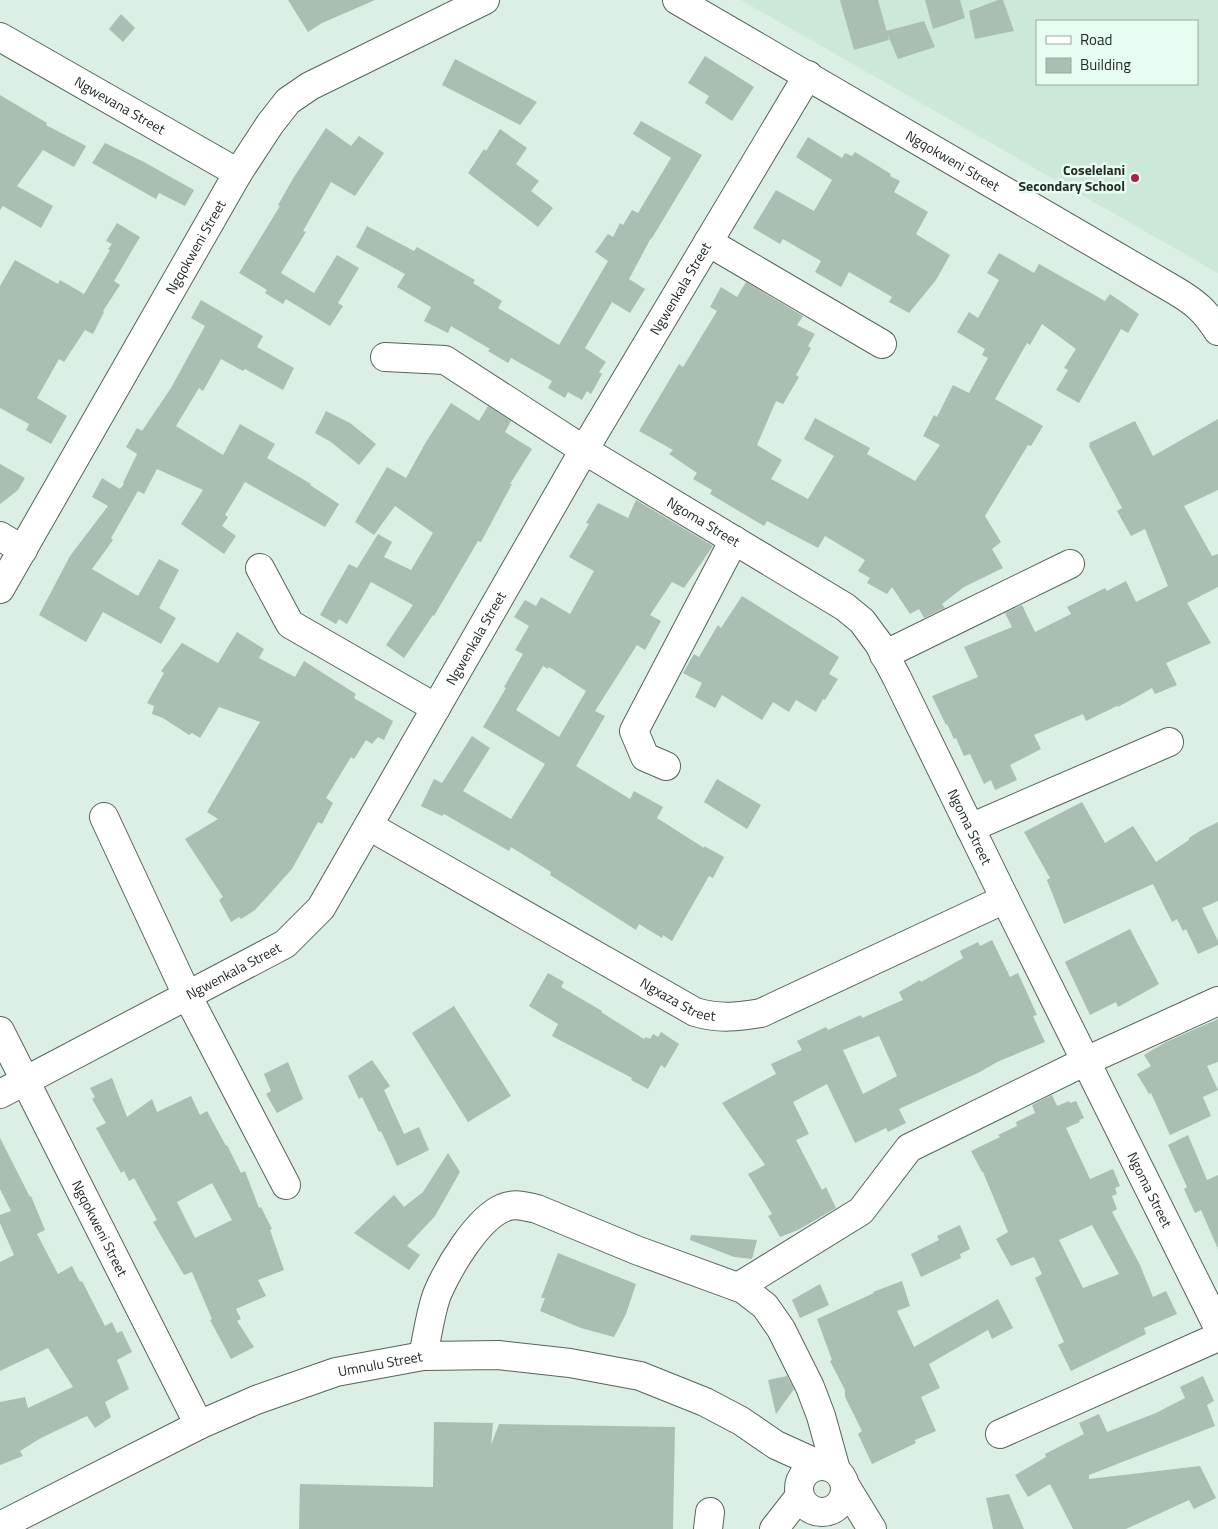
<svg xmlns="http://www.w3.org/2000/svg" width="1218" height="1529" viewBox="0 0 1218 1529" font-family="'Titillium Web',sans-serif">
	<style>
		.built { fill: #cce8d8; fill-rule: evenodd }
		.building { fill: #aabeb2; fill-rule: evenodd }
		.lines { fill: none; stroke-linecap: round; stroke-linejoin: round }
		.minor-casing { stroke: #54655b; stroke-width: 30 }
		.minor { stroke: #fff; stroke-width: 28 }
		.poi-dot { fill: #b01d47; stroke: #e8fdf1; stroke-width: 2 }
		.labels { text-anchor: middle; stroke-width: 5; stroke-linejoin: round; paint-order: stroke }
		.street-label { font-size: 14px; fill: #232b26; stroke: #e8fdf1 }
		.poi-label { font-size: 14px; font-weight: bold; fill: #232b26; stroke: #e8fdf1; text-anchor: end }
	</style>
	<rect width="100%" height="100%" fill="#dbefe4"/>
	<path class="built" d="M741,0H1218V273ZM1037,21H1197V84H1037Z"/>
	<g class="building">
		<path d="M288,0H375L322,23L308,32Z"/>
		<path d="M840,0H878L889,40L854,50Z"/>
		<path d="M925,0H960L965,18L933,29Z"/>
		<path d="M998,0H1003L1014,31L975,39L969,11Z"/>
		<path d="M121,14L135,28L123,42L109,29Z"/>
		<path d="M924,21L935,47L898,59L886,31Z"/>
		<path d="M705,56L754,87L732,121L705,103L709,96L688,83Z"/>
		<path d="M455,59L537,102L520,125L442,85Z"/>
		<path d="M0,95L47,123L46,125L86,146L74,167L43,150L17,186L53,206L41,228L3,206L0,210Z"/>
		<path d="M641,121L702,155L652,238H651L629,279L645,289L630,313L612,302L585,348L606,362L599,372L602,374L591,394L587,391L582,400L568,392L565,398L548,388L552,381L511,358L508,363L488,351L490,349L451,326L448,333L424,321L431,307L397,287L405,274L356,247L367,226L414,251L417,247L475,280L473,283L502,301L498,308L559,345L608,261L595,252L608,234L613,237L620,223L623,225L632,210L638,213L671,158L633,134Z"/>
		<path d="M326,128L351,146L359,136L384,153L355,196L331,182L303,231L306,232L281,273L314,293L337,255L359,268L338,303L343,306L330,326L286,299L283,304L265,293L267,290L239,273L280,206L278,205L294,177Z"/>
		<path d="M500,129L527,148L516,164L539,181L531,191L553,208L538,227L468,173L484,149L486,151Z"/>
		<path d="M808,137L842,158L845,153L852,156L855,152L891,174L890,176L900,181L894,192L928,212L916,234L950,255L936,280L909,313L889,302L892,297L849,272L841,287L815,272L821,261L783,239L780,244L753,228L776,190L814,211L832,180L796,157Z"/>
		<path d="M105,143L144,162L194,190L185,206L159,193L156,199L92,163Z"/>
		<path d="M117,223L140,237L114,281L120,285L103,311L104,312L93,334L85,330L64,362L59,359L37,398L67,416L51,444L26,430L29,424L0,408V286L15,260L58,284L60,280L84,294L110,250L108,249L112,244L106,241Z"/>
		<path d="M999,253L1034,273L1039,264L1105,301L1110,294L1139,314L1128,333L1121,329L1079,403L1056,390L1068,370L1064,368L1076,349L1042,324L1030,345L1027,343L995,399L1043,426L1031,446L1028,445L985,516L1001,542L992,549L1003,568L964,587L942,604L945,608L924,618L919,609L910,614L892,587L887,594L867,583L870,578L858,571L865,560L825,536L818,548L767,521L764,526L710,494L712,490L693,479L697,473L669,454L673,450L639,431L679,364L683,367L717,311L710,307L721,287L737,297L746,282L803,316L797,325L815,334L808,346L811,348L796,375L799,377L783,404L776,401L757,445L782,460L771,479L808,499L834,456L804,439L815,418L870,448L867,454L915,481L940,445L923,436L934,415L937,417L953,385L969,393L988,358L982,355L985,349L957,332L969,312L978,318L999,280L987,273Z"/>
		<path d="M201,300L263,336L257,347L294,368L283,390L245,369L243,371L221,359L203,391L199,388L176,426L223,455L240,424L275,444L267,458L311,484L310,485L339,504L325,527L245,482L225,515L228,517L222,526L236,536L224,554L181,524L203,490L157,469L144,494L138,491L111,538L113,540L92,569L138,596L159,559L179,570L159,608L176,618L161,644L103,612L86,642L39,615L70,556L108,506L92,497L102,478L120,489L124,484L123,483L137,454L126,447L137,428L142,431L171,388L205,326L191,318Z"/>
		<path d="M451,403L479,421L488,406L511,421L505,432L532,449L510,484H512L481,542L478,541L434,616L433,615L404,658L386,645L413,605L371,582L347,624L339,619L336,624L320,615L349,564L357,568L378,534L392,542L384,557L411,570L433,533L395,506L374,535L355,522L387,467L406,478L426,442Z"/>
		<path d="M326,411L350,423L376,444L359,465L331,442L315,433Z"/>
		<path d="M1218,419V490L1184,506L1212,556L1218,554V587L1187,603L1211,643L1166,663L1177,685L1155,694L1152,688L1118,707L1117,706L1086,721L1083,714L1034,735L1041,749L1010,765L1017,780L995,790L991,780L984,784L970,754L964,756L956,738L954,739L947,724L946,725L932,696L978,677L964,647L1012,627L1005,613L1022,605L1035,632L1071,614L1067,607L1105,588L1107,591L1126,581L1136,602L1168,586L1145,529L1131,536L1117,511L1122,508L1089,446L1090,445L1089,443L1135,421L1153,456Z"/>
		<path d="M0,464L25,478L18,490L0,504Z"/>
		<path d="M636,500L713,546L684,588L672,582L650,615L661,621L645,650L637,645L595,711L605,716L576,766L630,799L634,791L663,807L657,818L704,848V846L724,857L713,878L709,876L672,941L663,935L662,938L639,924L636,930L550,875L551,872L511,847L509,851L444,814L442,816L421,806L434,779L442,783L472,736L490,748L463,791L511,819L545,764L483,727L506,688L504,687L523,654L515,650L529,626L514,617L525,600L536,606L541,597L570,614L594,571L569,557L589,524L586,523L598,503L628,518ZM543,666L548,669L549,667L586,691L559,737L516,710Z"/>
		<path d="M742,596L839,657L829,674L838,679L825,700L823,699L816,712L796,700L789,712L773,702L762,720L722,695L715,708L695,697L702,683L683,673L694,654L699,657L718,625L721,628Z"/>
		<path d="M237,632L264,649L259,658L295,677L304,661L356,694L354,698L393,721L384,740L378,737L372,744L366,740L354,759L351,757L326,798L333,803L322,824L318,822L292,869L255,910L241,919L239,917L231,922L219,900L223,897L185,839L218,819L207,812L260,722L219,707L200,738L192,733L189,735L163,718L152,714L154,706L147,703L164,673L161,671L182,643L218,663Z"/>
		<path d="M717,779L761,805L747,829L704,802Z"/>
		<path d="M1082,802L1105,843L1133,826L1156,862L1189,840V838L1200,831L1218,822V901L1202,908L1218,941V945L1198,954L1186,929L1183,931L1177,919L1172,922L1153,884L1064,924L1047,880L1050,878L1024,832Z"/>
		<path d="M1130,929L1159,984L1118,1007L1116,1002L1090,1015L1065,962Z"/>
		<path d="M992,940L1010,977L1018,973L1037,1015L1033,1016L1045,1042L997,1062L980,1072L899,1109L906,1123L888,1132L886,1128L855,1143L827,1084L793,1102L809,1134L796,1140L822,1190L826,1187L836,1208L798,1230L780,1237L768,1216L772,1214L748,1174L765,1165L722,1103L776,1074L771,1064L802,1050L797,1041L826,1027L828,1030L861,1015L862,1018L903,1000L899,992L920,980L921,982L963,958L960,951L978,942L980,946ZM879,1036L897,1076L863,1094L843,1050Z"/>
		<path d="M548,973L564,982L561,987L602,1011L601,1012L644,1039L646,1037L650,1039L653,1034L658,1037L661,1032L679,1044L665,1068L661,1065L648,1089L631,1080L632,1078L552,1036L558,1024L529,1006Z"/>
		<path d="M454,1006L511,1096L468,1122L412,1033Z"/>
		<path d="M1218,1019V1062L1207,1066L1218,1090L1203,1097L1211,1116L1170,1135L1151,1093L1149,1094L1137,1074L1151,1066L1144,1055L1166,1042Z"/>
		<path d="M372,1060L390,1086L384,1090L404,1134L419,1127L429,1150L397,1166L381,1131L379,1132L362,1097L359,1099L348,1076Z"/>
		<path d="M288,1062L303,1099L277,1113L266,1094L271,1091L264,1074Z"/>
		<path d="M112,1078L127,1117L152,1099L157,1112L191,1096L200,1115L207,1111L226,1146L227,1145L241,1173L245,1171L259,1208L261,1207L272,1229L270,1230L284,1270L258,1280L266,1296L236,1309L241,1319L237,1321L254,1347L231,1359L210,1320L212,1319L192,1272L184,1275L153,1222L157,1220L134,1178L129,1181L124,1171L121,1173L96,1128L106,1123L92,1099L95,1097L90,1088ZM212,1183L232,1220L195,1238L177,1202Z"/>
		<path d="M1052,1095L1057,1106L1069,1101L1070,1103L1076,1101L1084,1118L1079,1120L1080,1122L1066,1128L1090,1179L1113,1169L1120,1186L1115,1188L1117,1194L1112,1196L1117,1209L1112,1212L1140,1265L1153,1297L1166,1291L1177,1314L1144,1328L1146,1334L1071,1371L1058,1345L1064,1342L1035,1278L1042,1274L1034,1257L1011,1266L996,1239L1008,1232L983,1172H982L971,1151L1000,1137L998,1135L1017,1126L1016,1122L1035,1113L1032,1105ZM1092,1225L1119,1274L1083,1288L1059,1240Z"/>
		<path d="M1188,1135L1207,1180L1218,1175V1249L1201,1210L1195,1213L1184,1189L1187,1187L1168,1145Z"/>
		<path d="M0,1138L30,1197L31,1196L45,1230L37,1234L58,1274L72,1266L80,1282L82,1281L105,1326L112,1322L117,1333L122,1331L132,1352L117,1360L129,1389L105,1402L111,1417L95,1428L87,1416L41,1438L20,1451L23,1456L0,1465V1402L25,1397L28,1408L73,1387L48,1348L0,1371V1262L14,1255L0,1223V1215L11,1211L0,1189Z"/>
		<path d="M448,1153L460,1172L435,1216L407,1246L420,1255L409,1270L354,1233L394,1195L404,1207L423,1192Z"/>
		<path d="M960,1225L970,1249L960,1254L961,1258L921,1277L911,1254L939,1240L937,1236Z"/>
		<path d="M691,1235L757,1240L752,1259L734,1257L690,1240Z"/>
		<path d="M558,1253L636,1284L626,1314L614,1337L581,1328L540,1311L545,1298H541Z"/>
		<path d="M902,1281L910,1306L897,1311L914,1347L998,1299L1013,1328L992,1339L988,1330L929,1364L940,1388L921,1397L936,1431L915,1440L916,1443L872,1464L858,1434L862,1431L845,1397V1390L830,1361L832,1360L817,1319L874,1293L873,1292Z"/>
		<path d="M820,1284L829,1305L800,1318L792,1300Z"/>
		<path d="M787,1376L794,1389L776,1414L768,1380Z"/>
		<path d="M1203,1376L1214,1401L1207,1405L1215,1426L1089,1475V1479L1200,1466L1216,1498L1194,1509L1189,1500L1126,1529H1073L1050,1484L1028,1497L1015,1475L1046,1457L1045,1454L1084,1434L1079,1423L1099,1414L1107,1432L1156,1413L1185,1398L1180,1387Z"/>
		<path d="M434,1422L493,1423L491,1445L499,1424L675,1427L673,1529H299L300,1484L433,1487Z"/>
		<path d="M1009,1494L1024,1529H993L986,1498Z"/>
	</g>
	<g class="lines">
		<defs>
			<g id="minor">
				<path id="s1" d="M677,0L1176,291C1196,303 1205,311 1218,331"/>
				<path id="s2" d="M0,37L238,173"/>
				<path d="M708,242L882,344"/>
				<path id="s3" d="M385,357L445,360L584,450L845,607L862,621L879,644L897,678L1005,899L1218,1327"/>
				<path d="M0,536L23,550"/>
				<path d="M260,568L290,624L436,708"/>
				<path id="s4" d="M0,589L238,173L270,124L288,101L310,86L485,0"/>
				<path d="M884,655L1070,564"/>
				<path d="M666,766L645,757L634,731L734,540"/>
				<path d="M104,817L187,995L286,1185"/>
				<path id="s5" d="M369,826L695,1012C718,1019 738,1017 761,1013L1005,899"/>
				<path d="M970,828L1169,742"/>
				<path id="s6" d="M0,1031L199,1425"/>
				<path id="s7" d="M0,1094L285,944L321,908L584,450L808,75"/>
				<path d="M738,1287L861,1211L909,1148L1086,1061L1218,1001"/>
				<path d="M423,1356C427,1338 431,1308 438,1292C449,1267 477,1219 503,1208C514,1203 525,1206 537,1209L636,1250L743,1289L765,1306L781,1329L810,1387L821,1416L836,1470"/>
				<path d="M1000,1434L1218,1337"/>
				<circle cx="822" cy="1489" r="23"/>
				<path d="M845,1485L872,1529"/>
				<path id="s8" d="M0,1526L199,1425L256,1400L336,1372L423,1356L498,1355L570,1363L640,1376L705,1402L741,1421L776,1445L820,1465"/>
				<path d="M708,1529L710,1512"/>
				<path d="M774,1529L799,1497"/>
			</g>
		</defs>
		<use href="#minor" class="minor-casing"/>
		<use href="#minor" class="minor"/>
	</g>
	<circle class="poi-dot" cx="1135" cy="178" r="5"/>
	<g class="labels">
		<g class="street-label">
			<text dy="5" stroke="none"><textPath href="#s2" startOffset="138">Ngwevana Street</textPath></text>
			<text dy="5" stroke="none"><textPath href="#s1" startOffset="319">Ngqokweni Street</textPath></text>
			<text dy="5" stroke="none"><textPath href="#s4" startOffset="394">Ngqokweni Street</textPath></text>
			<text dy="5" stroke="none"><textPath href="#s7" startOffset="1089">Ngwenkala Street</textPath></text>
			<text dy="5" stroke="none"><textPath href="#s3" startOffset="365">Ngoma Street</textPath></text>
			<text dy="5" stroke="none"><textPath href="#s7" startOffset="684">Ngwenkala Street</textPath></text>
			<text dy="5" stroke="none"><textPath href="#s3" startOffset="785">Ngoma Street</textPath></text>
			<text dy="5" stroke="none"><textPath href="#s7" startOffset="264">Ngwenkala Street</textPath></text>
			<text dy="5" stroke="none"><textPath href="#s5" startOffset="355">Ngxaza Street</textPath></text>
			<text dy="5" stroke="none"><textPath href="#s3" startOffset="1190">Ngoma Street</textPath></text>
			<text dy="5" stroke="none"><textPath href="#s6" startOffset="221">Ngqokweni Street</textPath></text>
			<text dy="5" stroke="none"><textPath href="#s8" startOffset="415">Umnulu Street</textPath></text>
		</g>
		<g class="poi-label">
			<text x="1125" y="175">Coselelani<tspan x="1125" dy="16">Secondary School</tspan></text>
		</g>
	</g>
	<rect x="1036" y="20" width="162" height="65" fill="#e8fdf1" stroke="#99a9a0"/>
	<rect x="1046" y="36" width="25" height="8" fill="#ffffff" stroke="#99a9a0"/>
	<text x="1080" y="45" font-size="15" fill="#232b26">Road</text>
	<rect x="1046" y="58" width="25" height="15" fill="#aabeb2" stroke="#99a9a0"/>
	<text x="1080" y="70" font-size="15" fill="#232b26">Building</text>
</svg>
